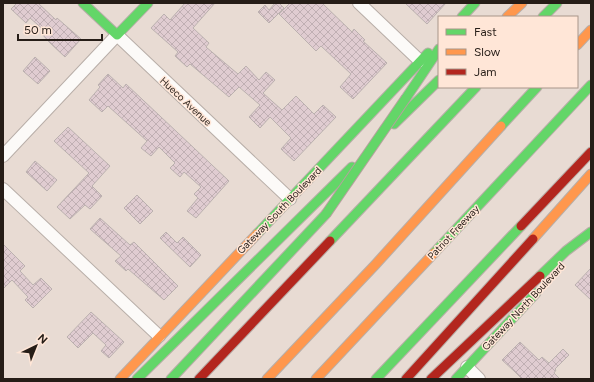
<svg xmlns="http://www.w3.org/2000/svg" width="594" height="382" viewBox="0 0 594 382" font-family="Figtree,sans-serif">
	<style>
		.building { fill: url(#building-cross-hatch); stroke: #bbb1af }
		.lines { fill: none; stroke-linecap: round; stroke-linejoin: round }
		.street-casing { stroke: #b8aea8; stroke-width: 14 }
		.fast-casing { stroke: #b8aea8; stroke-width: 11 }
		.slow-casing { stroke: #b8aea8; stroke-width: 11 }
		.jam-casing { stroke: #b8aea8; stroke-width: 11 }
		.street { stroke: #fcfaf8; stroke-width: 12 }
		.fast { stroke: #63d668; stroke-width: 9 }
		.slow { stroke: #ff974d; stroke-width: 9 }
		.jam { stroke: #b3261e; stroke-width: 9 }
		.fast-bridge-casing { stroke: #b5a19d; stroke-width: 11; stroke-linecap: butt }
		.fast-bridge { stroke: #63d668; stroke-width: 9 }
		.labels { text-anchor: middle; stroke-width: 3; stroke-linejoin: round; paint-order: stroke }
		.street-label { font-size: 10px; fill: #261d17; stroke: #ffe6d7 }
	</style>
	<defs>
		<pattern id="building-cross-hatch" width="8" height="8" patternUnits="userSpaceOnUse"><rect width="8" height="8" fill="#e0ccd1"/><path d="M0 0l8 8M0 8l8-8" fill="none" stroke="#c0afb3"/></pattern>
	</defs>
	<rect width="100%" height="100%" fill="#e8dbd3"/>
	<g class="building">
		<path d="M17,3H38L56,20L57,18L81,39L65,57L49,42L42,34L45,31L30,18L26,23L11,9Z"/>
		<path d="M185,3H215L193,28L209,43L206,47L238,74L246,66L259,80L266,72L275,80L263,93L282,110L296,96L314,114L323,105L336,117L294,161L281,149L291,138L270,117L260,128L249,117L260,105L239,87L229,97L190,64L187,67L175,56L178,52L151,28L164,14L170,20Z"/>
		<path d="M275,3H279L284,8L269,23L258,12L265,5L269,10Z"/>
		<path d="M290,3H322L352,32L354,29L365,40L363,41L387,63L353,99L340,87L351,74L321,46L316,51L279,14Z"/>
		<path d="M405,3H446L427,24Z"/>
		<path d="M35,57L50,71L38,84L23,71Z"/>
		<path d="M108,74L123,88L126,84L229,181L196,218L187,211L198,198L194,194L201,187L184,172L180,177L170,168L175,163L159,147L151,156L141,148L147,141L108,106L102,112L89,100L100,87L98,85Z"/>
		<path d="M68,127L110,166L92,186L102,196L90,209L85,205L70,219L57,207L89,173L54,141Z"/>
		<path d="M35,161L57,180L47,191L26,172Z"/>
		<path d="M137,195L153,211L140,224L124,208Z"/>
		<path d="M100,218L130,245L134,242L178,286L164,300L128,269L126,271L115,261L121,256L90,229Z"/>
		<path d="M166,232L177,243L183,237L201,255L190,267L160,238Z"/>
		<path d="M3,244L25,266L20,271L33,285L41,278L52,289L33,308L25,300L28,297L12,280L3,289Z"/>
		<path d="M591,268V300L575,285Z"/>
		<path d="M91,312L124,342L109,358L101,351L106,345L93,333L78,348L67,337Z"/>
		<path d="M520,342L539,360L542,357L549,363L563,349L569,355L555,369L556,370L554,373L560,379H522L514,371L502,360Z"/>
	</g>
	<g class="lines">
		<defs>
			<g id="street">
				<path d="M359,3L420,61"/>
				<path d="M3,156L117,35L290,199"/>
				<path d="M3,189L159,336"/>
				<path d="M467,367L479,379"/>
			</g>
			<g id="fast">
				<path d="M83,3L117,35L148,3"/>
				<path d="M462,17L475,3"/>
				<path d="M543,17L557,3"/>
				<path d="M406,98L439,49"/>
				<path d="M394,124L439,80"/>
				<path d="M501,126L537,87"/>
				<path d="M257,234L428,53"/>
				<path d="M330,241L476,87"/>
				<path d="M434,253L591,85"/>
				<path d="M540,276L566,251L591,232"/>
				<path d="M137,379L352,167"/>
				<path d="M171,379L326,214"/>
				<path d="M376,379L521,226"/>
				<path d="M456,379L536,293"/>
			</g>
			<g id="slow">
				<path d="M507,17L522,3"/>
				<path d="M577,45L591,30"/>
				<path d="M533,239L591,174"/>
				<path d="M120,379L257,234"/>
				<path d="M267,379L375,265L501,126"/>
				<path d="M316,379L434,253"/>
			</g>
			<g id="jam">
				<path d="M521,226L591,152"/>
				<path d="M199,379L330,241"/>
				<path d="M406,379L533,239"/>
				<path d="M431,379L540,276"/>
			</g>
		</defs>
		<use href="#street" class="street-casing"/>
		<use href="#fast" class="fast-casing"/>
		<use href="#slow" class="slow-casing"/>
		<use href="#jam" class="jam-casing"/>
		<use href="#street" class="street"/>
		<use href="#fast" class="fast"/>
		<use href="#slow" class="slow"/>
		<use href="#jam" class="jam"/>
		<defs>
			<path id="fast-bridge" d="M326,214L406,98"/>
		</defs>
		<use href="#fast-bridge" class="fast-bridge-casing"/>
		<use href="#fast-bridge" class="fast-bridge"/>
	</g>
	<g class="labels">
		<g class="street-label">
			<text transform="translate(186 101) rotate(43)" y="4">Hueco Avenue</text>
			<text transform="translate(279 210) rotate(-46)" y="4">Gateway South Boulevard</text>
			<text transform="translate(453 232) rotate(-47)" y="4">Patriot Freeway</text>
			<text transform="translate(523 306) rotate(-47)" y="4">Gateway North Boulevard</text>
		</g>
	</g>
	<rect width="594" height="382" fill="none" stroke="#261d17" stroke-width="8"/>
	<rect x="438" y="16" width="140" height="72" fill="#ffe6d7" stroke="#a8968a"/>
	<rect x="446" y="29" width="20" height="6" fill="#63d668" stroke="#a8968a"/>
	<text x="474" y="36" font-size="12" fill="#261d17">Fast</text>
	<rect x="446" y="49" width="20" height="6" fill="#ff974d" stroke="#a8968a"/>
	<text x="474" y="56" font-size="12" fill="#261d17">Slow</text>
	<rect x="446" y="69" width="20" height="6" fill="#b3261e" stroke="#a8968a"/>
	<text x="474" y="76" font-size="12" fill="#261d17">Jam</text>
	<g transform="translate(36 346) rotate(43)" stroke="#ffe6d7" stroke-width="3" paint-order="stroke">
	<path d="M0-3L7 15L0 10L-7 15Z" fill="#261d17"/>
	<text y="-6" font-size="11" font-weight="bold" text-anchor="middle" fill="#261d17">N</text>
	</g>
	<path d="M18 34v6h84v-6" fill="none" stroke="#261d17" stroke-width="2"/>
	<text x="24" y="34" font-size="12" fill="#261d17" stroke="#ffe6d7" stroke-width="3" paint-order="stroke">50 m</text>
</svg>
